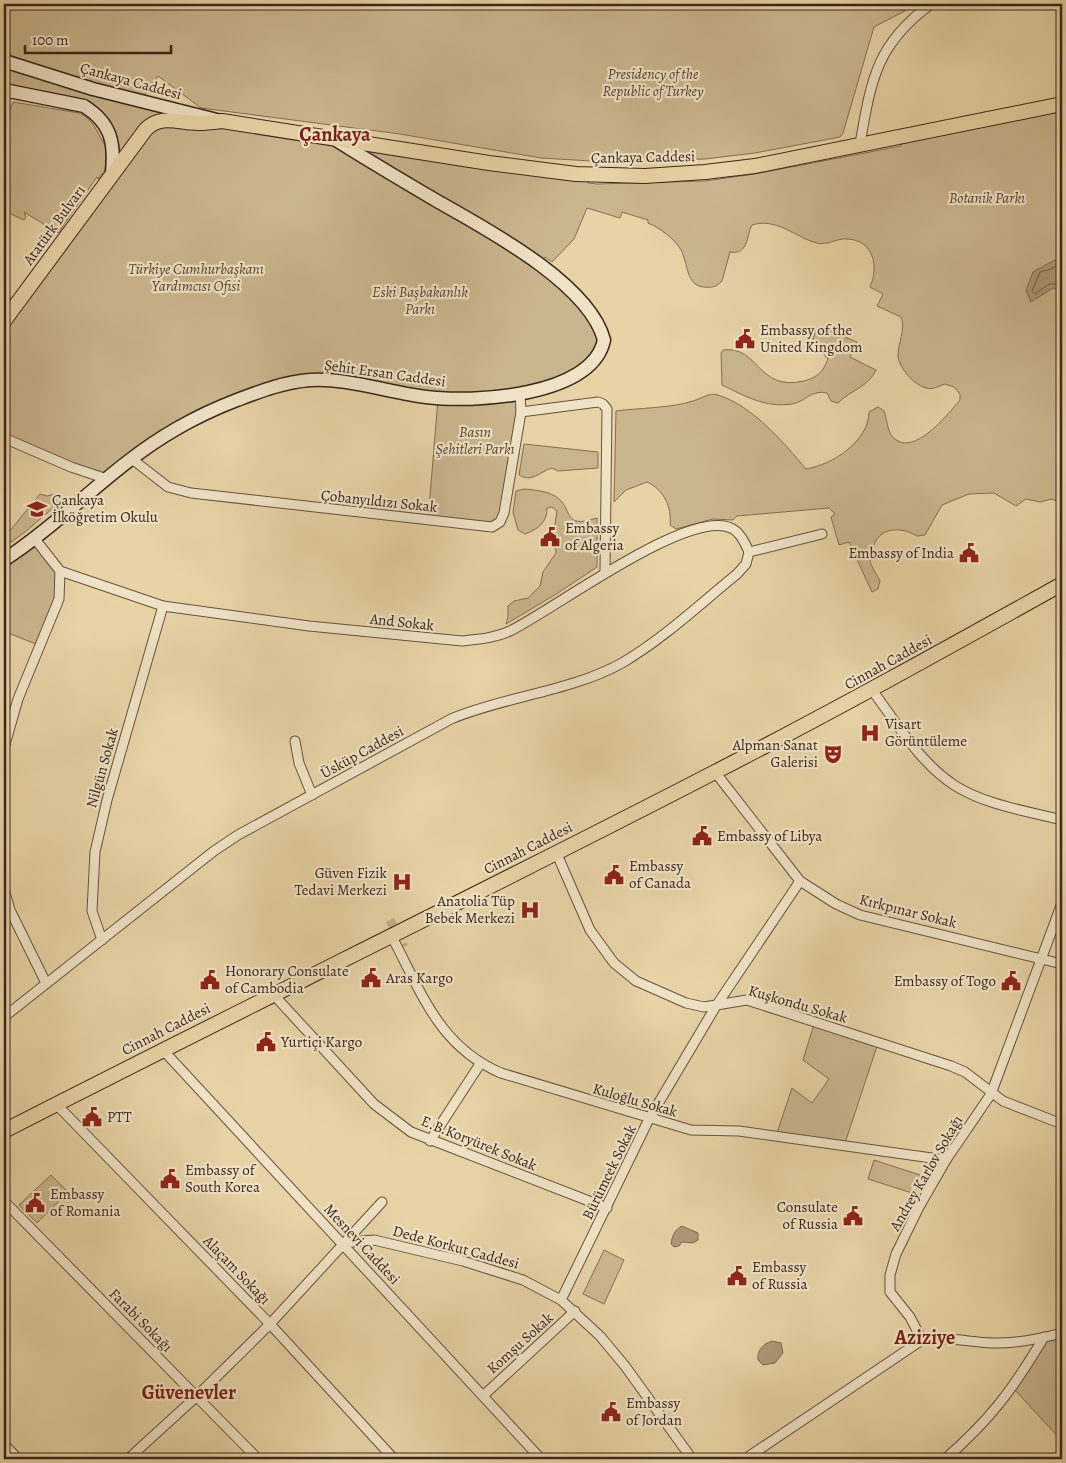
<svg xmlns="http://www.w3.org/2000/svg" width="1066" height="1463" viewBox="0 0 1066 1463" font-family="Alegreya,serif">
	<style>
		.green { fill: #cab68e; stroke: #836e54 }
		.water { fill: #ad9877; stroke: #806a52 }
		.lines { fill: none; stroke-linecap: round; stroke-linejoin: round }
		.shore { stroke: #745f49; stroke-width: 1 }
		.street-tunnel { stroke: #c5b08a; stroke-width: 9; stroke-dasharray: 9 4.5; stroke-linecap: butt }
		.street-casing { stroke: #67513e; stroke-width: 11 }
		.secondary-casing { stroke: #3c261b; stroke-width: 15 }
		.primary-casing { stroke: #3c261b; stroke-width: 16 }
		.street { stroke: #efe2c5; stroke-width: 9 }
		.secondary { stroke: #efe2c5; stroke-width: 12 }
		.primary { stroke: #e7d3a6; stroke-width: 14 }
		.labels { text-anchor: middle; stroke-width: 4.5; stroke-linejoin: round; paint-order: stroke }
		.park-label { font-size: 15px; font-style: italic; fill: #584332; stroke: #efe2c5 }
		.street-label { font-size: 15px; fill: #3c261b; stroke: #efe2c5 }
		.poi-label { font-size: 15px; fill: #3c261b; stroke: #efe2c5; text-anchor: start }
		.district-label { font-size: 20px; font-weight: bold; fill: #7a1f14; stroke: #efe2c5 }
	</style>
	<rect width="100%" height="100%" fill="#e7d3a6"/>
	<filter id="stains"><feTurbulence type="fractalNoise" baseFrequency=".004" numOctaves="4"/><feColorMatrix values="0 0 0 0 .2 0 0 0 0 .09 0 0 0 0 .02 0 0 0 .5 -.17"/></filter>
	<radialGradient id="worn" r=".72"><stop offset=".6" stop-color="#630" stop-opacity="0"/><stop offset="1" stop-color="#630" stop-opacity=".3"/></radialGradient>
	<g class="green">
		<path d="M4,4H918L874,27L843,133L840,137L755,153L705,159L607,162L541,158L400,134L201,108L158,76L144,96L96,84L4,53Z"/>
		<path d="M4,61L222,121L591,175L588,183L597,184L705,181L755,174L901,146L900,137L1062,104V504L1052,499L1040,502L1026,499L1016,506L994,493L969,494L942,505L925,535L917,536C901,526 878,527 873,548C872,552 870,557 870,560C871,567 877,575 880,581L878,589L872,592L849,542L839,545L831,517L835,514L829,508L737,516L733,520L713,519L676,529L670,525C672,507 664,490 647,482L626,490L614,502L616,411C638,408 672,408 693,401C701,399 709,392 718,395C753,406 784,443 806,469C832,465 869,441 869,412L878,407L884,411C887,419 887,430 892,436C912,460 948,414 960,400V394L954,387L945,384C939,386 933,390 926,388C914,385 899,368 898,356C898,342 906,330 901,317L877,306L883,294L870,287C879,267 874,240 847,239C836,238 827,246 817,243C796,238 777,217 752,225C746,236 749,255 730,252L722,281C716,287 712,288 704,287C686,286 688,263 681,250C675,239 660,228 648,223V220L622,212L620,218L587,208L574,239L552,262L545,257L539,264L601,330L593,363L520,393L521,412L497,525L428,520L438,399L312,379L215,409L107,479L4,438V321L112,173L114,155L92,111L4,90Z"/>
		<path d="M13,102L79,113L86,117L93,124L106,147L105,170L98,179L97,177L58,233L24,212L26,217L24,220L4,211V112L9,113Z"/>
		<path d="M816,329L829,330L857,342L850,357L876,370C868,387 851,390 838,403L831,401L827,393C812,389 805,402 792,404C765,408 745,396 722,385L721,353L723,350C759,345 757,392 804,381C818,377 823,372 828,359L812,341Z"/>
		<path d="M524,444L598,452V468L558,471L552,468C539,472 532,483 519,475Z"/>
		<path d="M524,489C535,490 546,491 555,496C575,508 560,530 597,518V567L558,593L506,624L508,617V606L514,601L528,598L540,586L543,572L556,553L554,530L557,511L552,507L547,508C547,523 538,529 525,534L518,530L513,512L516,491Z"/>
		<path d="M59,493L63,497L60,502L25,532L4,547V538L40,494L47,496Z"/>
		<path d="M35,539L60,571L59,599L41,646L8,633L4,634V560Z"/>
		<path d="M815,1021L878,1043L844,1146L776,1136L792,1088L812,1103L829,1079L803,1060Z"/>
		<path d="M874,1160L920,1175L915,1194L868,1179Z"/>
		<path d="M51,1175L68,1192L37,1223L19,1205Z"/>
		<path d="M604,1250L624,1260L604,1304L583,1294Z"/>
		<path d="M1062,1333V1441L1013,1388L1044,1337Z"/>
	</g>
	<g class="water">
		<path d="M1062,256V298L1060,297L1059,291L1053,288L1031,302L1026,290L1033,272Z"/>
		<path d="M682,1226L698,1233V1240L693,1243L682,1242L679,1246L674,1247L671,1244C672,1236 675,1229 682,1226Z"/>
		<path d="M772,1341L781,1343L783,1353L775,1363L763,1365L758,1360C757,1350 763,1344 772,1341Z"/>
	</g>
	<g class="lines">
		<path class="shore" d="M1062,262L1051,269L1040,272L1032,291L1035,294C1045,288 1050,278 1062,288"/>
		<path class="street-tunnel" d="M390,920L404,947"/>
		<defs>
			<g id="street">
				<path d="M860,144C871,81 876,44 931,4"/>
				<path d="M521,412L598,402L603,404L607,409L605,571"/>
				<path d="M4,438L71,467L107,479"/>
				<path d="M132,459L168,487L191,493L492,527L500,522L504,513L521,412L520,393"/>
				<path d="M35,539L60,571L163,606L309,626L462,641C479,639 495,638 510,631C552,611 688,508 731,528C740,532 745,543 749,552"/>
				<path d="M749,552L822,534"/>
				<path d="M872,690C896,722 919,762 954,785C985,805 1027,811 1062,820"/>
				<path d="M295,741L299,763L312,795"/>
				<path d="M4,748L18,699L59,599L60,571"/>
				<path d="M715,772L800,881L836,904L860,915L1062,964"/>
				<path d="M556,852L590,930L614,963L636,981L686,1003L704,1007L747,1000L951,1066L965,1072L1003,1101L1062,1124"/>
				<path d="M4,889L10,910L46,983"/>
				<path d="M391,935C421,991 438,1046 501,1073L691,1130L739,1131L946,1160"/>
				<path d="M102,940L92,911L95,852L107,800L163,606"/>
				<path d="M273,994L374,1104L411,1132L607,1208"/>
				<path d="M4,1017L214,851L238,835L451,719C505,696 570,692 622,663C663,639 700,604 737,574L746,564L749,552"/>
				<path d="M162,1049L541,1459"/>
				<path d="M56,1104L270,1324L394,1459"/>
				<path d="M430,1141L480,1064"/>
				<path d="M4,1201L258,1459"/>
				<path d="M342,1243L374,1240L463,1261L523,1280L561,1300L600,1336L625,1366L692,1459"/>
				<path d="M561,1300L649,1119L716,1006L800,881"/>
				<path d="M922,1340L910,1317L890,1292V1275L896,1254L919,1207L946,1160L991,1094L1062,903"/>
				<path d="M484,1395L575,1311"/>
				<path d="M4,1444L18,1459"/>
				<path d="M128,1459L197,1396L270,1324L382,1202"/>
				<path d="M745,1459L922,1340C946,1336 968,1342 992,1343C1016,1344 1039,1339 1062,1333"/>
				<path d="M945,1459C991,1419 1013,1389 1044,1337"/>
			</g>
			<g id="secondary">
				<path d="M4,61L93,89L217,120"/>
				<path d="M4,90L84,106C111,123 115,142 112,173"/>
				<path d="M4,560C64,521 113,465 176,429C195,418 216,408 237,400C261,391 284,382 310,380C342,377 392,393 426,397C472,403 592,397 604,340C589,283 486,229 437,201C403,181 369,161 336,140"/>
			</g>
			<g id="primary">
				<path d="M4,321L146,129C161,114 179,123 198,123C206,123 214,122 222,121L489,163L576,174L645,176L705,172L755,166L1062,104"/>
				<path d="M4,1131C240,1010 479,894 715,772C832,712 947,648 1062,584"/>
			</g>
		</defs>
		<use href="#street" class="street-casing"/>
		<use href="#secondary" class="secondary-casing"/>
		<use href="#primary" class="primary-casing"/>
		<use href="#street" class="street"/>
		<use href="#secondary" class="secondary"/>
		<use href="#primary" class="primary"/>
	</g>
	<defs>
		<symbol id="civic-bare" viewBox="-9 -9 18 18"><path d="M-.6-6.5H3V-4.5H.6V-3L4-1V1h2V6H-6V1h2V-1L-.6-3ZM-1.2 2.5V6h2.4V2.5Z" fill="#8f2418" stroke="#efe2c5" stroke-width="2.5" paint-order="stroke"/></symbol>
		<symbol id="school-bare" viewBox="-9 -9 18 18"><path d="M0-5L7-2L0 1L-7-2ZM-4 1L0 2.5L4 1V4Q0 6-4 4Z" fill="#8f2418" stroke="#efe2c5" stroke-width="2.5" paint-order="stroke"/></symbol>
		<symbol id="hospital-bare" viewBox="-9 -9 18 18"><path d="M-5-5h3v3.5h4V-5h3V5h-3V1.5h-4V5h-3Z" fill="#8f2418" stroke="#efe2c5" stroke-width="2.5" paint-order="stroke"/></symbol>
		<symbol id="theatre-bare" viewBox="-9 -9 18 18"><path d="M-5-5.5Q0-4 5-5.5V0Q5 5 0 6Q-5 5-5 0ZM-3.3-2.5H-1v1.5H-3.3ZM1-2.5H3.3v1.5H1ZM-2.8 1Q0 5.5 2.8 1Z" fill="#8f2418" stroke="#efe2c5" stroke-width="2.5" paint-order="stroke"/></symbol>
	</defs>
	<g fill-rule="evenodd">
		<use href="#civic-bare" x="731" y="325" width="28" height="28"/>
		<use href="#school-bare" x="23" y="495" width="28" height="28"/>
		<use href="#civic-bare" x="536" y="523" width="28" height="28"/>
		<use href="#civic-bare" x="955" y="539" width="28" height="28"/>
		<use href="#hospital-bare" x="856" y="719" width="28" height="28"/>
		<use href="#theatre-bare" x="819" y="740" width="28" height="28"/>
		<use href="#civic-bare" x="688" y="822" width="28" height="28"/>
		<use href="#civic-bare" x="600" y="861" width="28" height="28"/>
		<use href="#hospital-bare" x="388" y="868" width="28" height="28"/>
		<use href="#hospital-bare" x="516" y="896" width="28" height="28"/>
		<use href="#civic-bare" x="357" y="964" width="28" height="28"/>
		<use href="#civic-bare" x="196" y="966" width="28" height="28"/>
		<use href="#civic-bare" x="997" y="967" width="28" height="28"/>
		<use href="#civic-bare" x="252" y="1028" width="28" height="28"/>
		<use href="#civic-bare" x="78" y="1103" width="28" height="28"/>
		<use href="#civic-bare" x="156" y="1165" width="28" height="28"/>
		<use href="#civic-bare" x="21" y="1189" width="28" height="28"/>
		<use href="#civic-bare" x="839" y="1202" width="28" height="28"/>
		<use href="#civic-bare" x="723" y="1262" width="28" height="28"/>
		<use href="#civic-bare" x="597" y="1398" width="28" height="28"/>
	</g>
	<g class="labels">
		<g class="park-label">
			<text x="653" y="79">Presidency of the<tspan x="653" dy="17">Republic of Turkey</tspan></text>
			<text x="987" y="203">Botanik Parkı</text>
			<text x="196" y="274">Türkiye Cumhurbaşkanı<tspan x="196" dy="17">Yardımcısı Ofisi</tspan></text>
			<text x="420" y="297">Eski Başbakanlık<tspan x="420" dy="17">Parkı</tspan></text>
			<text x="475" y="437">Basın<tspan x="475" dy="17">Şehitleri Parkı</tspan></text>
		</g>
		<g class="street-label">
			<text transform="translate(131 81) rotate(15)" y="5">Çankaya Caddesi</text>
			<text transform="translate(643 157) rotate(-1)" y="5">Çankaya Caddesi</text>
			<text transform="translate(54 225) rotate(-54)" y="5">Atatürk Bulvarı</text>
			<text transform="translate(385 373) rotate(8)" y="5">Şehit Ersan Caddesi</text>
			<text transform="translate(379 501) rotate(6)" y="5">Çobanyıldızı Sokak</text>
			<text transform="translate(402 622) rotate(6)" y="5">And Sokak</text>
			<text transform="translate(888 662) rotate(-29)" y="5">Cinnah Caddesi</text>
			<text transform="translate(362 752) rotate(-29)" y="5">Üsküp Caddesi</text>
			<text transform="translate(102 768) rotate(-74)" y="5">Nilgün Sokak</text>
			<text transform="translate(528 848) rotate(-27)" y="5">Cinnah Caddesi</text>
			<text transform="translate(908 911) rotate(14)" y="5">Kırkpınar Sokak</text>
			<text transform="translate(798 1004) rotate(16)" y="5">Kuşkondu Sokak</text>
			<text transform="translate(166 1029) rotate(-27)" y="5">Cinnah Caddesi</text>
			<text transform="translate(635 1100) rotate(16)" y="5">Kuloğlu Sokak</text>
			<text transform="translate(479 1143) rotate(22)" y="5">E.B.Koryürek Sokak</text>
			<text transform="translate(609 1172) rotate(-64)" y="5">Bürümcek Sokak</text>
			<text transform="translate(926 1173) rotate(-60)" y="5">Andrey Karlov Sokağı</text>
			<text transform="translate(362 1244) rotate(47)" y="5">Mesnevi Caddesi</text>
			<text transform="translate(456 1247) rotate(15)" y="5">Dede Korkut Caddesi</text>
			<text transform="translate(237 1270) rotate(46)" y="5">Alaçam Sokağı</text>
			<text transform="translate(141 1320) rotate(45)" y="5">Farabi Sokağı</text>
			<text transform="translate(520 1343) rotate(-42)" y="5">Komşu Sokak</text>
		</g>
		<g class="poi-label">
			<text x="760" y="335">Embassy of the<tspan x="760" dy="17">United Kingdom</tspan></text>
			<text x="52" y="505">Çankaya<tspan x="52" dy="17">İlköğretim Okulu</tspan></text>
			<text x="565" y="533">Embassy<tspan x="565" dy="17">of Algeria</tspan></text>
			<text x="954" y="558" text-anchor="end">Embassy of India</text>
			<text x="885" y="729">Visart<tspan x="885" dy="17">Görüntüleme</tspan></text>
			<text x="818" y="750" text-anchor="end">Alpman Sanat<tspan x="818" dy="17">Galerisi</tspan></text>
			<text x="717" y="841">Embassy of Libya</text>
			<text x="629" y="871">Embassy<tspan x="629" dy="17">of Canada</tspan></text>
			<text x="387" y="878" text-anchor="end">Güven Fizik<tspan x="387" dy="17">Tedavi Merkezi</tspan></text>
			<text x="515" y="906" text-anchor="end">Anatolia Tüp<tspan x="515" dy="17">Bebek Merkezi</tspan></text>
			<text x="225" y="976">Honorary Consulate<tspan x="225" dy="17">of Cambodia</tspan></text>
			<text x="386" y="983">Aras Kargo</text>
			<text x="996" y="986" text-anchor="end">Embassy of Togo</text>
			<text x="281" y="1047">Yurtiçi Kargo</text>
			<text x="107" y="1122">PTT</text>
			<text x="185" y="1175">Embassy of<tspan x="185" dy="17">South Korea</tspan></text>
			<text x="50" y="1199">Embassy<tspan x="50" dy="17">of Romania</tspan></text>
			<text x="838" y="1212" text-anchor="end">Consulate<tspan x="838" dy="17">of Russia</tspan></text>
			<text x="752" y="1272">Embassy<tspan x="752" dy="17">of Russia</tspan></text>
			<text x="626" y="1408">Embassy<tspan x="626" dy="17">of Jordan</tspan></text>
		</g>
		<g class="district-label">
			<text x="335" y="141">Çankaya</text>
			<text x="925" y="1344">Aziziye</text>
			<text x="189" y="1399">Güvenevler</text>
		</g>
	</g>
	<rect width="1066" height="1463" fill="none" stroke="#e7d3a6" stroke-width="20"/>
	<rect x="5" y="5" width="1056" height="1453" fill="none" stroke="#3c261b" stroke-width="2.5"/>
	<rect x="10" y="10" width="1046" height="1443" fill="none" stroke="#3c261b"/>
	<path d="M25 45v8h146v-8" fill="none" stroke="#3c261b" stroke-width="2.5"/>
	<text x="32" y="45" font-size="15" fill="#3c261b" stroke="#efe2c5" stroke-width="4" paint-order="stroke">100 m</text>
	<rect width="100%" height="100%" filter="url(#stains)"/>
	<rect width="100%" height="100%" fill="url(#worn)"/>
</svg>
